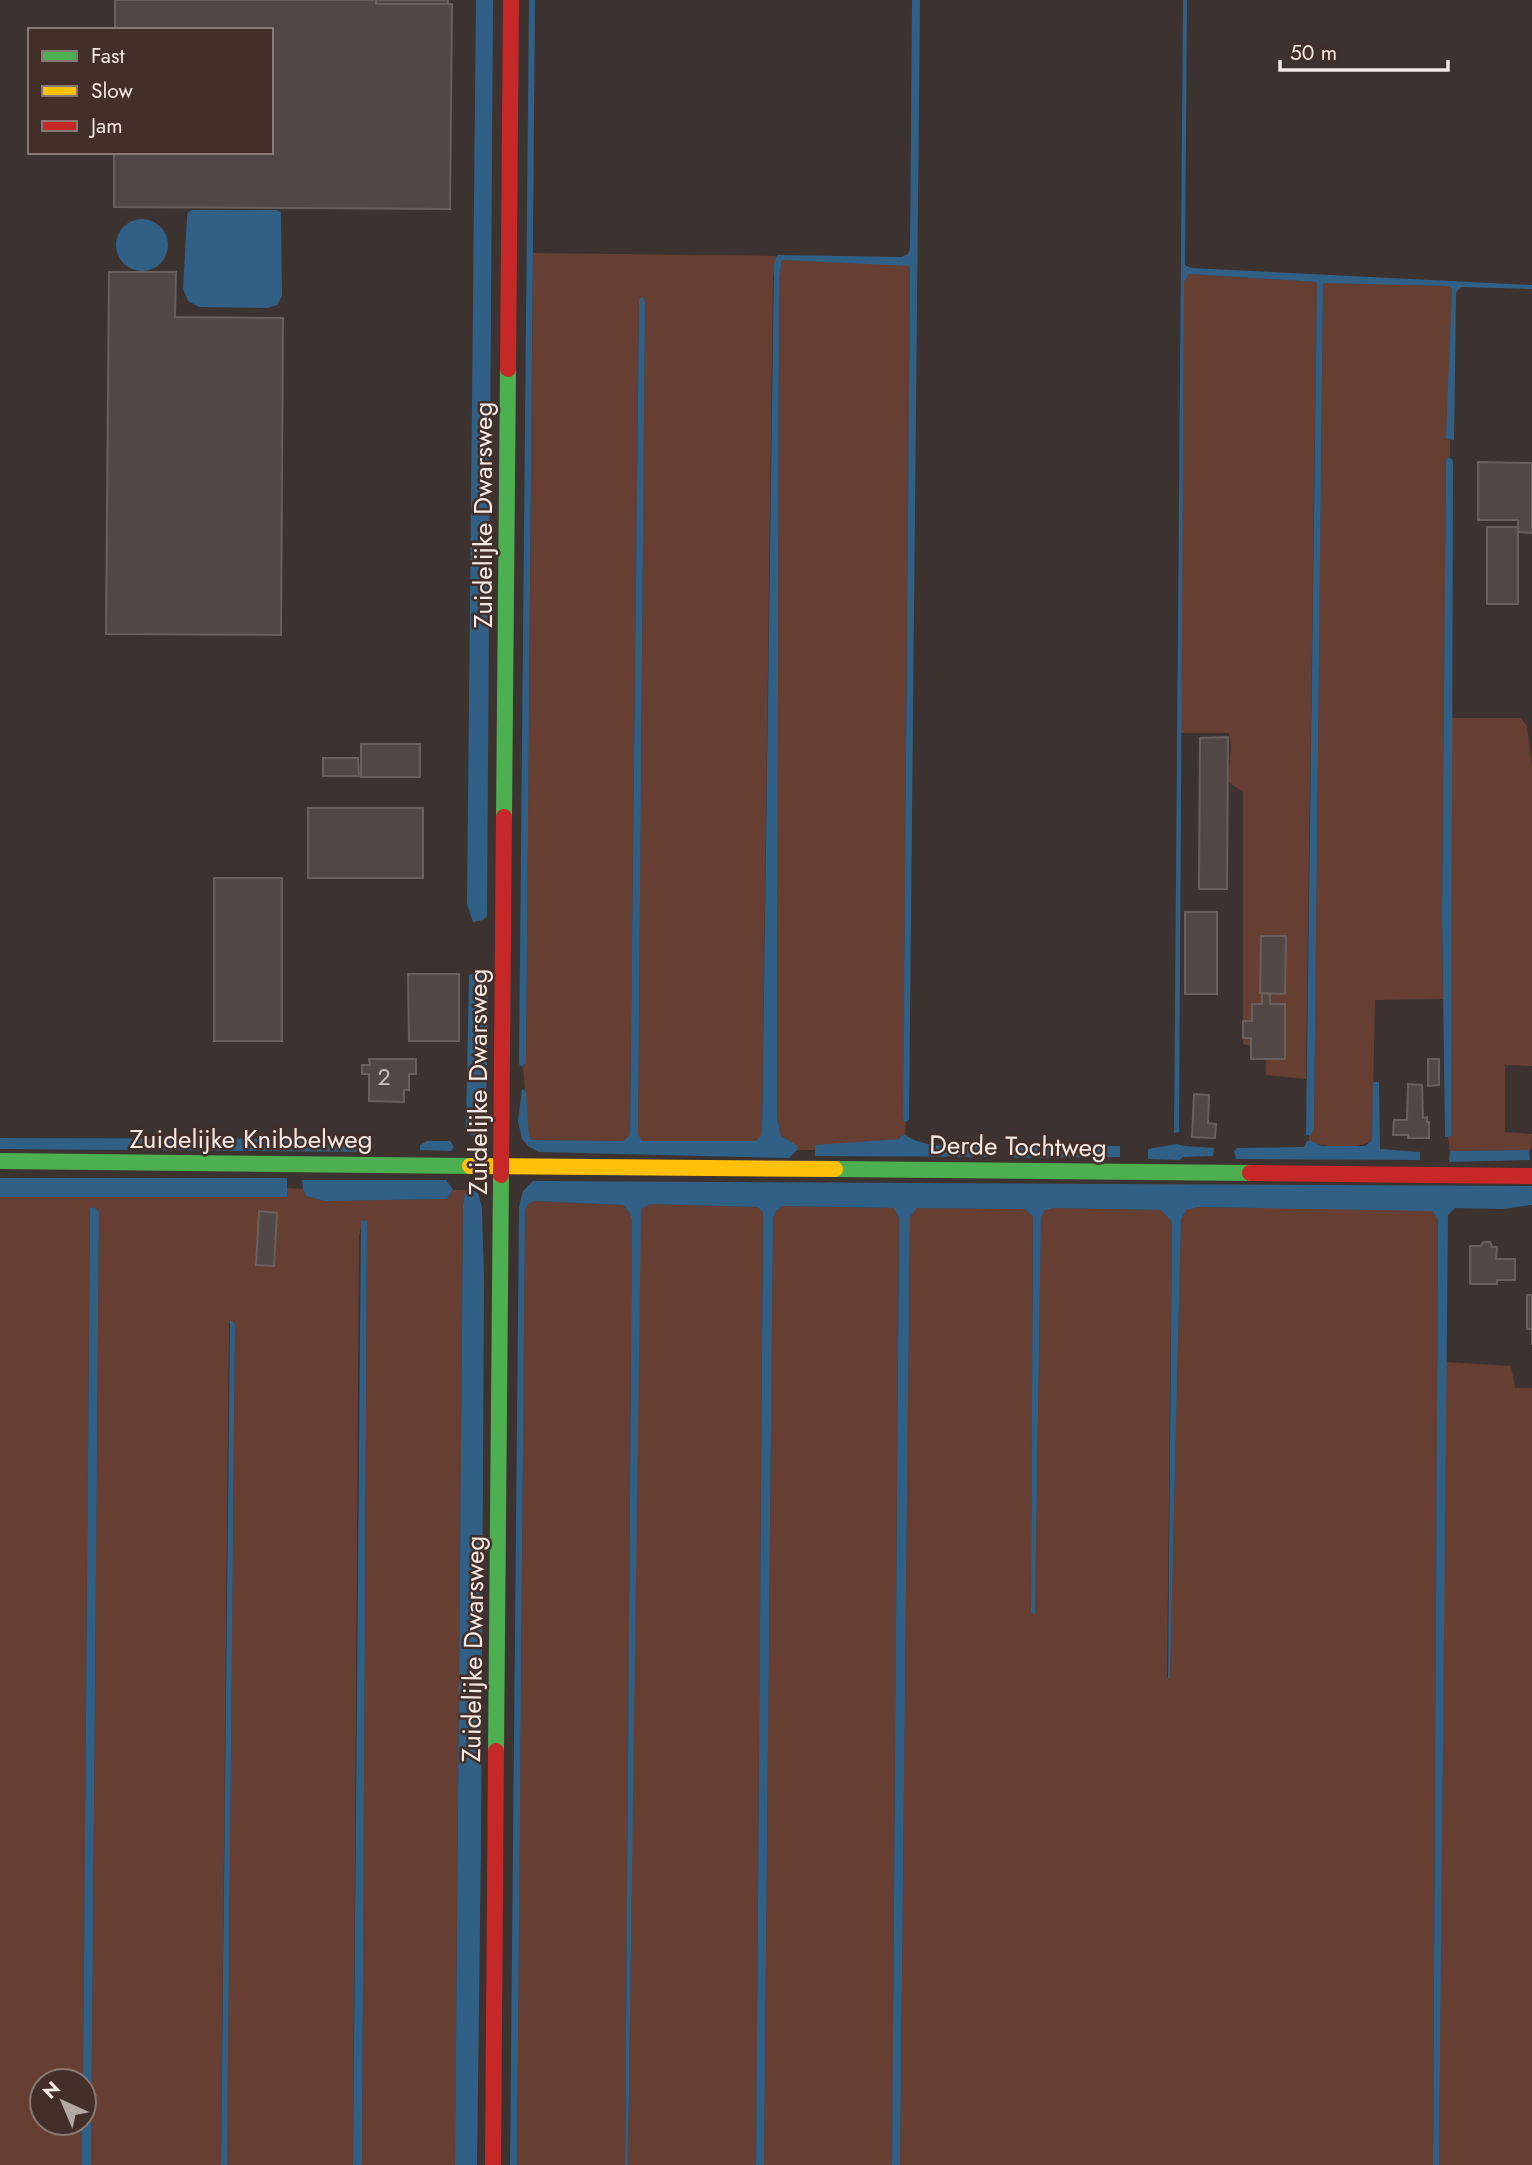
<svg xmlns="http://www.w3.org/2000/svg" width="1532" height="2165" viewBox="0 0 1532 2165" font-family="Jost,sans-serif">
	<style>
		.green { fill: #673f32 }
		.water { fill: #316087 }
		.building { fill: #514845; stroke: #69605d; stroke-width: 2 }
		.lines { fill: none; stroke-linecap: round; stroke-linejoin: round }
		.fast { stroke: #4caf50; stroke-width: 16 }
		.slow { stroke: #ffc107; stroke-width: 16 }
		.jam { stroke: #c62828; stroke-width: 16 }
		.labels { text-anchor: middle; stroke-width: 5; stroke-linejoin: round; paint-order: stroke }
		.number-label { font-size: 23px; fill: #cbc0bc }
		.street-label { font-size: 26px; fill: #f4e8e4; stroke: #422f29 }
	</style>
	<rect width="100%" height="100%" fill="#3c322f"/>
	<g class="green">
		<path d="M533,253L776,256L773,278L762,1134L757,1141H641L638,1134L645,303L639,299L630,1134L625,1141L532,1140L529,1136L523,1067L526,1063Z"/>
		<path d="M782,260L910,265L903,1117L906,1121L905,1135L901,1136L899,1139L815,1146V1150H797V1146L781,1136L777,1116L779,278Z"/>
		<path d="M1189,274L1317,282L1306,1079L1266,1075L1265,1049L1243,1044V792L1228,782L1231,747L1229,733H1181L1184,282Z"/>
		<path d="M1323,282L1448,286L1452,289L1447,439H1450V457H1448L1446,461L1442,915L1443,999L1375,1000L1372,1140C1361,1150 1322,1148 1309,1141V1135L1314,1129Z"/>
		<path d="M1452,718H1521L1527,726L1532,767V1066L1505,1065V1132L1532,1134L1531,1149L1529,1150L1450,1151L1448,1137L1451,1136Z"/>
		<path d="M287,1188L303,1189L306,1196L325,1201L447,1199L453,1190H472L465,1194L463,1204L455,2165H362L367,1222L363,1220L359,1236L353,2165H227L235,1326L229,1323L221,2165H91L99,1212L94,1207L90,1208L83,2081H42V2123H82V2165H0V1197H286Z"/>
		<path d="M535,1201L623,1205L629,1212L632,1220L625,2165H517L525,1211L528,1204Z"/>
		<path d="M650,1204L757,1207L762,1211L763,1215L756,2165H628L640,1209Z"/>
		<path d="M782,1206L894,1208L899,1218L892,2165H764L773,1219L776,1211Z"/>
		<path d="M1198,1207L1427,1210L1432,1211L1438,1218L1433,2165H900L910,1217L917,1208L1025,1209L1033,1217L1031,1606V1613L1035,1614L1041,1218L1045,1210L1054,1208L1161,1210L1172,1222L1167,1677L1168,1679L1170,1677L1181,1220L1186,1210Z"/>
		<path d="M1446,1362L1511,1366L1515,1388H1532V2165H1439Z"/>
	</g>
	<g class="water">
		<path d="M476,0H493L487,916L483,920L473,922L467,904Z"/>
		<path d="M529,0H535L526,1063L522,1067L519,1064Z"/>
		<path d="M912,0H920L909,1120L904,1122L903,1117L910,266L782,260L779,278L777,1116L781,1136L798,1146L797,1150L789,1158L539,1152L528,1146L522,1139L518,1121L522,1089L526,1091L529,1136L532,1140L624,1141L630,1134L639,299L643,297L645,303L638,1134L642,1141H756L762,1134L774,264L777,255L902,257L908,254L910,248Z"/>
		<path d="M1183,0H1187L1185,265L1191,268L1532,285V289L1461,287L1456,292L1454,440L1446,439L1452,289L1448,286L1323,283L1314,1129L1311,1135H1306L1317,282L1189,274L1184,282L1179,1132L1174,1133Z"/>
		<path d="M192,210H276L281,212L282,296L277,305L267,308L199,307L188,301L183,289L187,217L188,212Z"/>
		<circle cx="142" cy="245" r="26"/>
		<path d="M1448,457L1452,459L1453,462L1451,1136L1445,1137V1134L1442,915L1446,461Z"/>
		<path d="M481,971L487,977L488,985L486,1117L484,1133L482,1136L470,1135L466,1128L469,975Z"/>
		<path d="M1373,1082H1379L1380,1149L1420,1152V1160L1236,1159L1234,1151L1238,1148L1304,1147L1307,1141H1311L1322,1146H1365L1372,1140Z"/>
		<path d="M905,1135C929,1151 965,1145 993,1145V1157L815,1156V1145L899,1139L901,1136Z"/>
		<path d="M0,1138L360,1139L373,1143L374,1147L370,1152L0,1149Z"/>
		<path d="M427,1141H450L454,1147L451,1151L420,1150V1145Z"/>
		<path d="M1016,1144L1120,1146V1157L1015,1158L1013,1151Z"/>
		<path d="M1177,1144L1184,1146L1214,1148L1213,1156L1183,1157L1180,1160L1148,1159V1149Z"/>
		<path d="M1529,1150L1530,1160L1449,1162L1450,1151Z"/>
		<rect x="0" y="1178" width="287" height="19"/>
		<path d="M302,1180H446L453,1190L447,1199L325,1201L306,1196L303,1189Z"/>
		<path d="M533,1181L1532,1186V1205L1503,1209L1455,1208L1448,1215L1439,2165H1433L1438,1219L1432,1211L1198,1207L1186,1210L1181,1220L1170,1678L1168,1679L1172,1222L1161,1210L1054,1208L1045,1210L1041,1218L1035,1614L1031,1613V1606L1033,1217L1025,1209L917,1208L910,1217L900,2165H892L899,1218L894,1208L782,1206L776,1211L773,1219L764,2165H756L763,1215L762,1211L757,1207L650,1204L641,1209L628,2165H625L632,1220L629,1212L623,1205L535,1201L528,1204L525,1211L517,2165H510L519,1207L523,1191Z"/>
		<path d="M472,1190L478,1193L482,1208L484,1279L481,1843L477,2165H455L463,1204L465,1194Z"/>
		<path d="M94,1207L99,1212L91,2165H82V2123H84L83,2081L90,1208Z"/>
		<path d="M361,1220L367,1221L362,2165H353Z"/>
		<path d="M230,1321H233L235,1326L227,2165H221Z"/>
	</g>
	<g class="building">
		<path d="M115,0H376V4H452L450,209L114,207V152H271V30H115Z"/>
		<rect x="376" y="0" width="72" height="4"/>
		<path d="M109,272H176L175,317L283,318L281,635L106,634Z"/>
		<path d="M1478,462L1532,463V533L1518,532V520H1478Z"/>
		<rect x="1487" y="527" width="31" height="77"/>
		<path d="M1228,737L1227,889H1199L1200,738Z"/>
		<rect x="361" y="744" width="59" height="33"/>
		<path d="M323,758H358L359,776H323Z"/>
		<rect x="308" y="808" width="115" height="70"/>
		<rect x="214" y="878" width="68" height="163"/>
		<rect x="1185" y="912" width="32" height="82"/>
		<path d="M1261,936H1286L1285,994L1260,993Z"/>
		<path d="M408,974H459V1041H409Z"/>
		<path d="M1262,993L1270,994V1004H1285V1059H1251V1038H1243V1021H1252V1004H1262Z"/>
		<path d="M369,1059H416V1074H409V1090H404V1102L369,1101V1074H362V1065H370Z"/>
		<path d="M1428,1059H1439V1085L1428,1086Z"/>
		<path d="M1408,1084L1422,1085L1423,1118L1427,1117V1122H1429V1138H1408V1135H1393L1394,1120H1407Z"/>
		<path d="M1194,1094L1209,1095L1208,1123L1216,1124L1215,1138L1192,1137Z"/>
		<path d="M259,1211L277,1213L274,1266L256,1265Z"/>
		<path d="M1483,1242H1490L1492,1247H1497L1496,1259H1515V1280H1497V1284H1470V1246H1481Z"/>
		<path d="M1527,1295H1532V1345V1329H1527Z"/>
	</g>
	<g class="lines">
		<g class="fast">
			<path d="M504,817L508,369"/>
			<path d="M0,1161L470,1166"/>
			<path d="M835,1169L1250,1173"/>
			<path d="M496,1751L501,1175"/>
		</g>
		<path class="slow" d="M470,1166L835,1169"/>
		<g class="jam">
			<path d="M508,369L511,0"/>
			<path d="M1250,1173L1532,1176"/>
			<path d="M501,1175L504,817"/>
			<path d="M493,2165L496,1751"/>
		</g>
	</g>
	<g class="labels">
		<g class="number-label">
			<text x="384" y="1085">2</text>
		</g>
		<g class="street-label">
			<text transform="translate(483 515) rotate(-90)" y="9">Zuidelijke Dwarsweg</text>
			<text transform="translate(478 1082) rotate(-90)" y="9">Zuidelijke Dwarsweg</text>
			<text x="251" y="1148">Zuidelijke Knibbelweg</text>
			<text transform="translate(1018 1146) rotate(1)" y="9">Derde Tochtweg</text>
			<text transform="translate(473 1649) rotate(-89)" y="9">Zuidelijke Dwarsweg</text>
		</g>
	</g>
	<rect x="28" y="28" width="245" height="126" fill="#422f29" stroke="#897974" stroke-width="2"/>
	<rect x="42" y="51" width="35" height="10" fill="#4caf50" stroke="#897974" stroke-width="2"/>
	<text x="91" y="63" font-size="21" fill="#f4e8e4">Fast</text>
	<rect x="42" y="86" width="35" height="10" fill="#ffc107" stroke="#897974" stroke-width="2"/>
	<text x="91" y="98" font-size="21" fill="#f4e8e4">Slow</text>
	<rect x="42" y="121" width="35" height="10" fill="#c62828" stroke="#897974" stroke-width="2"/>
	<text x="91" y="133" font-size="21" fill="#f4e8e4">Jam</text>
	<g transform="translate(63 2102) rotate(316)"><circle r="33" fill="#422f29" stroke="#897974" stroke-width="2"/>
	<path d="M0-5L12 26L0 18L-12 26Z" fill="#b4a8a5"/>
	<text y="-10" font-size="19" font-weight="bold" text-anchor="middle" fill="#f4e8e4">N</text>
	</g>
	<path d="M1280 60v10h168v-10" fill="none" stroke="#f4e8e4" stroke-width="3.5"/>
	<text x="1290" y="60" font-size="21" fill="#f4e8e4" stroke="#422f29" stroke-width="5" paint-order="stroke">50 m</text>
</svg>
